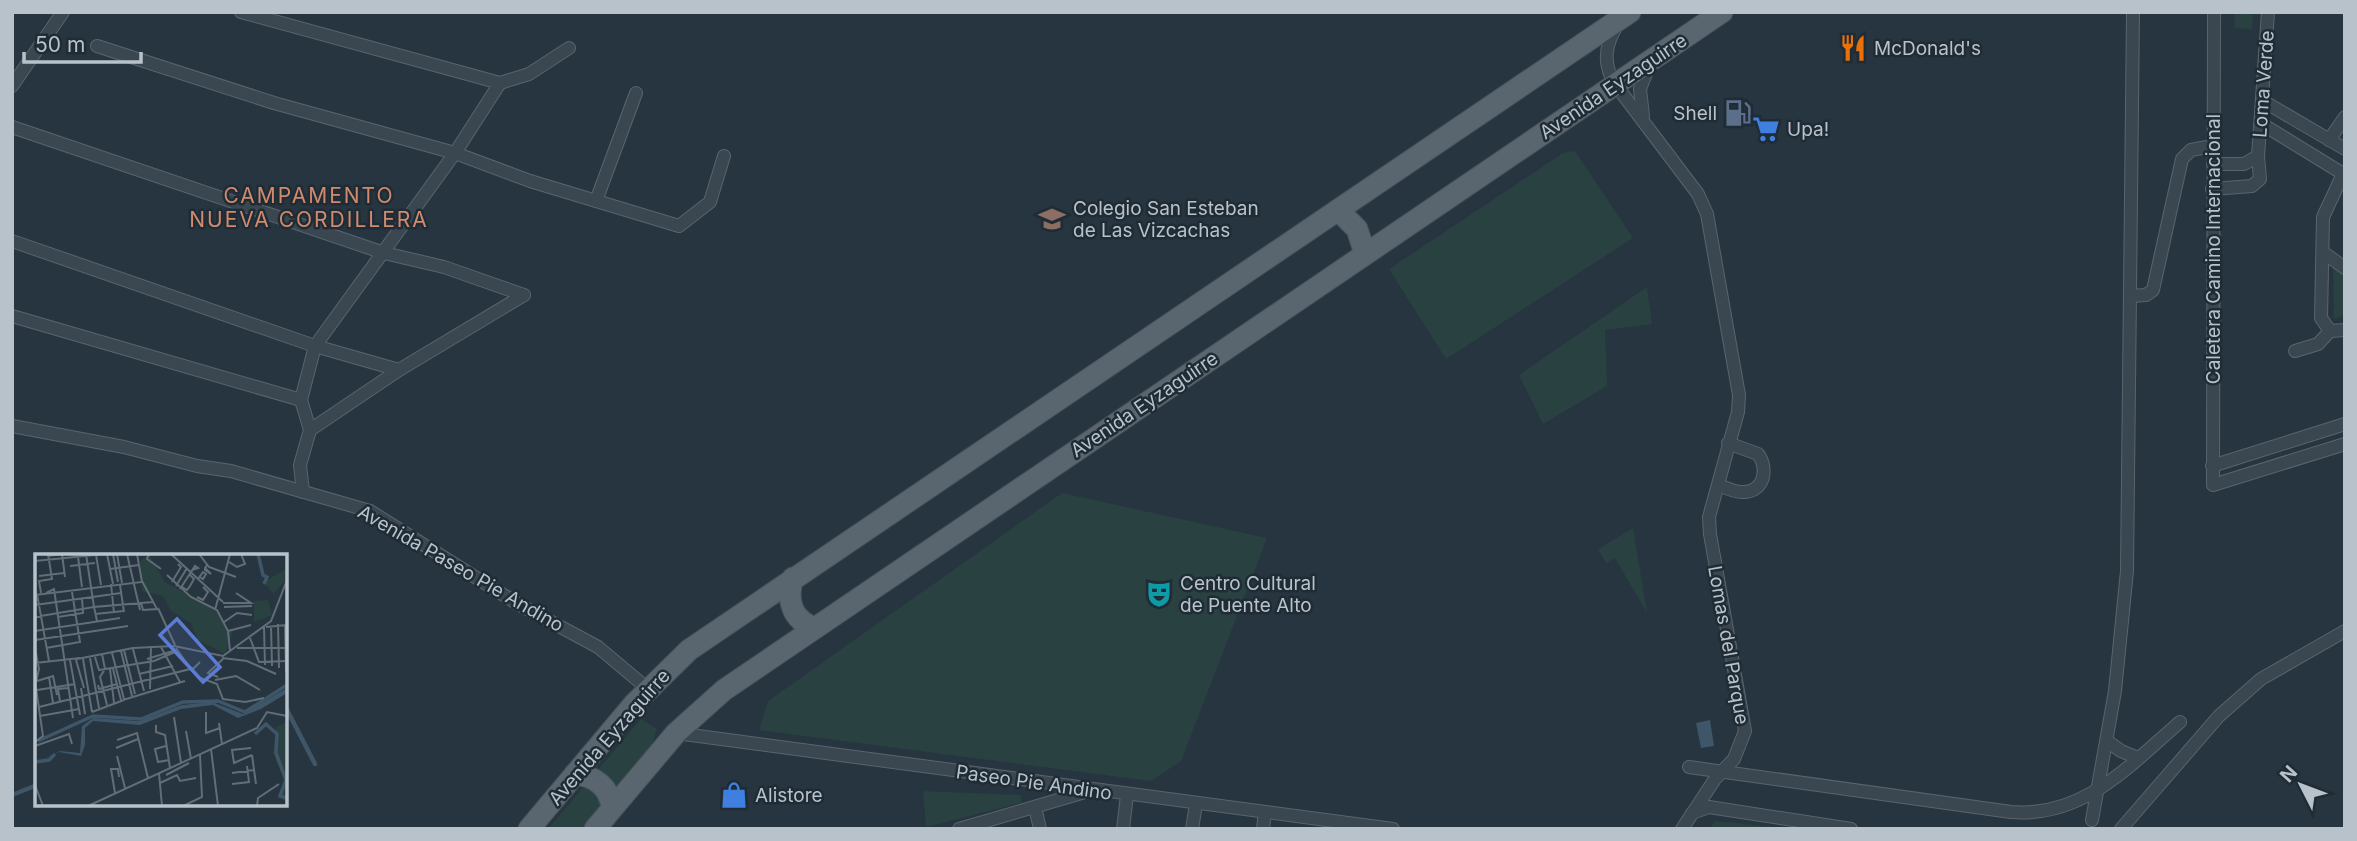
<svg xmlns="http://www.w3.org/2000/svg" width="2357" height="841" viewBox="0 0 2357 841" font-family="Inter,sans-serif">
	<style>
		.green { fill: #294140 }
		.water { fill: #3e5667 }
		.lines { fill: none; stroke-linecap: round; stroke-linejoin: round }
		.stream { stroke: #3e5667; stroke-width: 4.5 }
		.minor-casing { stroke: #59656d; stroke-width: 14 }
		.primary-casing { stroke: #455059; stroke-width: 23 }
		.minor { stroke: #3b4750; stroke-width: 12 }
		.primary { stroke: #5a666f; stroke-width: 21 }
		.labels { text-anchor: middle; stroke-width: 5; stroke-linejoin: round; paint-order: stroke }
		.poi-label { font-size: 19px; fill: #b8c2ca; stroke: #202c35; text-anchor: start }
		.street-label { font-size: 19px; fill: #b8c2ca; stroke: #202c35 }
		.neighbourhood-label { font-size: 21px; letter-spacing: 2px; fill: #d08a6d; stroke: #202c35 }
		.inset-river { fill: none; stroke: #3e5667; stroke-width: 3.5 }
		.inset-road { fill: none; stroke: #616d77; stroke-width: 2 }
		.view { fill: #5b7cd2; fill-opacity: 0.15; stroke: #5b7cd2; stroke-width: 3.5 }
		.inset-edge { fill: none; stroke: #b8c2ca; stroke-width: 3.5 }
	</style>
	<rect width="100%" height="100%" fill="#273540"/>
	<g class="green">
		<path d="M2235,12H2253L2252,29L2234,28Z"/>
		<path d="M1575,151L1633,238L1446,359L1389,269L1563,153Z"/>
		<path d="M2333,265L2345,274V315L2334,319Z"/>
		<path d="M1647,287L1652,324L1605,330L1607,386L1543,424L1519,375Z"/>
		<path d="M1062,493L1267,538L1181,761L1151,781L759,730L768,701Z"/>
		<path d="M1633,528L1647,613L1615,558L1606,563L1598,549Z"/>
		<path d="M641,719L657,729L651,747L584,829H548Z"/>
		<path d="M923,791L1021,795V803L926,827Z"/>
		<path d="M1715,821L1794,829H1710Z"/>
	</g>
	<path class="water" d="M1710,720L1714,746L1701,748L1696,723Z"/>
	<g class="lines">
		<g class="stream">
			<path d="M285,706L315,764"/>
			<path d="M12,795L37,785"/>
		</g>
		<defs>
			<g id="minor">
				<path d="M241,12L500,83L529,74L569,48"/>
				<path d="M2214,12L2213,485L2345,444"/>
				<path d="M1618,24C1605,44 1602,63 1615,84L1698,194L1707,214L1739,395L1738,412L1709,517L1710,534L1745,731L1734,759L1715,779L1682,829"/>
				<path d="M97,46L274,103L455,153L530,181L679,226L710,202L724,156"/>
				<path d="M12,86L63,12"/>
				<path d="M2263,101L2345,149"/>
				<path d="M1643,116L1640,89L1650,63"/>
				<path d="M2262,124L2345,175"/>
				<path d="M12,127L384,253L444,267L524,295"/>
				<path d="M2329,140L2345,117"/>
				<path d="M2213,164H2244L2258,156"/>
				<path d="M2343,174L2323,217L2321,318L2330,331L2345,330"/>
				<path d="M2212,189L2252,186L2260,179L2258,156L2268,12"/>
				<path d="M596,201L636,93"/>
				<path d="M12,241L315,346L399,370"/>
				<path d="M2324,253L2345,268"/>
				<path d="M2131,296L2146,295L2153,290L2182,159L2191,150L2212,146"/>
				<path d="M12,316L301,400"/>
				<path d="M2295,351L2318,344L2330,331"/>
				<path d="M12,426L124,447L197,466L231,471L370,511L518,604L598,647L648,689"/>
				<path d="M310,430L399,370L524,295"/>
				<path d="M2212,466L2345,424"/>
				<path d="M1719,485C1726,488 1734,492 1742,492C1764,493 1769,469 1758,454L1728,443"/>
				<path d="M303,492L300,465L310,430L301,400L315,346L455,153L500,83"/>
				<path d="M676,733L1393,829"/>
				<path d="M2107,741L2121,751L2138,758"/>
				<path d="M1689,767L2011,812C2083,818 2129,766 2180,722"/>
				<path d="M1035,807L1040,829"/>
				<path d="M1692,813L1709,807L1851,829"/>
				<path d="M2092,820L2115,691L2127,571L2133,12"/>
				<path d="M959,829L1085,792"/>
				<path d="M1123,829L1127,795"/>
				<path d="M1192,829L1196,804"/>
				<path d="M1263,829L1265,812"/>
				<path d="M2121,829L2219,716L2261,679L2345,631"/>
			</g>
			<g id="primary">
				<path d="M1338,210L1357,229L1365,254"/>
				<path d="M793,578C786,600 792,620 815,628"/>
				<path d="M575,774C595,776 609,787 612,807"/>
				<path d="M529,829L634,704L689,650L1630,12"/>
				<path d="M595,829L676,733L724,690L1722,12"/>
			</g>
		</defs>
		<use href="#minor" class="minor-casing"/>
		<use href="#primary" class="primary-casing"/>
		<use href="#minor" class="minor"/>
		<use href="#primary" class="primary"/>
	</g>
	<defs>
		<symbol id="restaurant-bare" viewBox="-9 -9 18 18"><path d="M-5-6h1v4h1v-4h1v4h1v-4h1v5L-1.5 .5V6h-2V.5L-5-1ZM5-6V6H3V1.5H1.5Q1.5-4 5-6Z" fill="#e8710a" stroke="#202c35" stroke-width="2.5" paint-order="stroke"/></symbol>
		<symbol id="fuel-bare" viewBox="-9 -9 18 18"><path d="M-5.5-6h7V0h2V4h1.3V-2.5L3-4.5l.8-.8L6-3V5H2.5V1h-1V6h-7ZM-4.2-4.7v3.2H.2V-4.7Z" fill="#5c6f8a" stroke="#202c35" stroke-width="2.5" paint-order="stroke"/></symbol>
		<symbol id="supermarket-bare" viewBox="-9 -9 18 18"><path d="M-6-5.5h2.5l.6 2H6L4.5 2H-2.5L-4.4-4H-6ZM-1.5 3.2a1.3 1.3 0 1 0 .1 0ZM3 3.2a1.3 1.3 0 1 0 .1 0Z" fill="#3f7fe0" stroke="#202c35" stroke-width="2.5" paint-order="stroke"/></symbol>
		<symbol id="school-bare" viewBox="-9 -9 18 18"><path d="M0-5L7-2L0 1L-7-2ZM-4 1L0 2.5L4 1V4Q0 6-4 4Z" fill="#8d6e63" stroke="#202c35" stroke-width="2.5" paint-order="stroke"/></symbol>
		<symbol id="theatre-bare" viewBox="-9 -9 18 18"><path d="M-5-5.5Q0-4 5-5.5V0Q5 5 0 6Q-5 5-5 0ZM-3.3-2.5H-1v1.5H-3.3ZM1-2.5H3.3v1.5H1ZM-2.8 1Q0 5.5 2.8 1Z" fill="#0f9aa8" stroke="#202c35" stroke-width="2.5" paint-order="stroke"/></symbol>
		<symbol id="shop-bare" viewBox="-9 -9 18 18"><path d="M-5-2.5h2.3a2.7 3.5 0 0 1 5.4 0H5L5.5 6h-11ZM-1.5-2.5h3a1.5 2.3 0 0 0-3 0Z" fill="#3f7fe0" stroke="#202c35" stroke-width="2.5" paint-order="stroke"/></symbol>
	</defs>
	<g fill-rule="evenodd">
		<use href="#restaurant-bare" x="1834" y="29" width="38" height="38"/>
		<use href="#fuel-bare" x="1719" y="94" width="38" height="38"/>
		<use href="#supermarket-bare" x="1747" y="110" width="38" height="38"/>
		<use href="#school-bare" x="1033" y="200" width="38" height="38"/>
		<use href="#theatre-bare" x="1140" y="575" width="38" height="38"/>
		<use href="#shop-bare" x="715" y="776" width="38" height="38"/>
	</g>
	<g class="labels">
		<g class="poi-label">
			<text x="1874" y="55">McDonald's</text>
			<text x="1717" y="120" text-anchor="end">Shell</text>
			<text x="1787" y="136">Upa!</text>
			<text x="1073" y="215">Colegio San Esteban<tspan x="1073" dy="22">de Las Vizcachas</tspan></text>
			<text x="1180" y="590">Centro Cultural<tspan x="1180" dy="22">de Puente Alto</tspan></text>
			<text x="755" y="802">Alistore</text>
		</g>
		<g class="street-label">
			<text transform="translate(2263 84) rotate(-86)" y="7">Loma Verde</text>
			<text transform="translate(1613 86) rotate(-34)" y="7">Avenida Eyzaguirre</text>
			<text transform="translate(2213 249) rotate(-90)" y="7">Caletera Camino Internacional</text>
			<text transform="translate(1144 404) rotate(-34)" y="7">Avenida Eyzaguirre</text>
			<text transform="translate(461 568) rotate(30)" y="7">Avenida Paseo Pie Andino</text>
			<text transform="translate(1729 645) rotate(80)" y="7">Lomas del Parque</text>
			<text transform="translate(609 737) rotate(-49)" y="7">Avenida Eyzaguirre</text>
			<text transform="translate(1034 782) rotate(8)" y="7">Paseo Pie Andino</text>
		</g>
		<g class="neighbourhood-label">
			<text x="309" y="203">CAMPAMENTO<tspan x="309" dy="24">NUEVA CORDILLERA</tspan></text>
		</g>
	</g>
	<g transform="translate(35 554)">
		<rect width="252" height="252" fill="#273540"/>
		<path d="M114,0L130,28L180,55L193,77H198L190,100L163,86L156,69L136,57L128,42L107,37L105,7ZM252,14V25L239,39L243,45L229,28ZM233,46L237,61L219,68V47ZM252,168V248L243,243L249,225L238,199L241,173Z" fill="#294140"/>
		<path d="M252,134V139L226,155L203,164L178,151L146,155L105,171L58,167L50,174V191L46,202L24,198L0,209L25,197L45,199L47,172L58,164L104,167L147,151L177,148L208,160Z" fill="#3e5667"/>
		<path class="inset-river" d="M223,0L228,21L232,23L229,30M220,180L231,170L242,180L241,199L251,226L245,242L252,244M3,187L58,162L106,165L148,148L183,147L210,158L252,131M0,208L14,206L20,200"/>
		<path class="inset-road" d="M72,0L78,30M78,0L83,28M82,0L87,29M92,0L105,56M114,0L112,5L126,15M136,0L188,48M164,0L174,13L201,23M61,1L66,31M13,2L27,0L30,23M43,3L47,33M0,7L70,0M194,8L202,13L210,10L206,0M35,12L60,9M170,14L176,20L170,16V14L171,13L172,11M75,15L104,11M132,21L156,43L182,56L193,77L195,97M4,22L29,19M163,25L168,18L171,20L168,25L165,23M137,28L146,13L143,10M76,30L79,59M85,31L89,58M141,32L152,14M147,33L152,36L155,32L159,25L155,21M145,35L160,12L163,14L157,16M6,39L4,27L17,25L13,0M11,39L19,35L38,164M2,40L14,107M0,41L107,28L102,0M162,43L168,46L173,38L168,33M106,49L108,56L122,55L107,27M188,49H216L201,39M0,51L86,39M189,53L217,52M123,54L140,91M180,56L195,0M60,60L89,57M0,63L59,53L51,0M23,63L48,59L47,44M62,67L59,53L118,48M189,68L202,59L217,61M243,70L244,114M250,71L251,118M236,72L237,112M229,73L230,111M231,73L252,71M0,77L85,64M193,77L216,71M215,84L224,108L252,107M0,86L93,72M126,93L145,128M0,94L4,115L1,128M11,94L45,88L37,38M141,94L155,114M202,94H252M98,95L109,137M89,96L100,140M86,97L97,142M77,99L89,145M67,100L70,115L65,123L72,151M60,103L64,116L119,107L140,98M55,104L64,154M187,104L212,107L241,120M42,105L98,94L139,92L188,102L236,67L252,26M48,105L57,158M112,105L138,97M35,106L45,161M41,106L49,134M0,109L45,104M157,114L163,123L182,130L188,145L210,148L229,144M75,115L79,149M78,115L86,146M104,120L138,112M14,123L18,149M183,123L173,119L188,105M180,126L201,122L225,136M0,127L8,182L0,188M2,127L18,122L22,141M63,131L64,135L82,130M46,134L50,160M115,135L116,92M2,136L40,130M88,146L150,127M25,147L23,135L33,134M4,153L159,114L165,108M57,158L89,146M171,158V179L185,174M5,162L44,155M139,163L146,209M184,169L187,190M121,171V178L130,181L135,214M151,177L156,205M82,186L102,179L113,224M0,192L34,180L37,190M131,192L120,195L123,208L134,206M81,194L103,185M216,194L197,196L199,209L217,201M176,195L183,252M217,201L221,230M82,202L90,234M124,219L127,252M197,219L219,216M131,221L154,209M125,229L142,221L145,227L161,224M197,230L214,228L212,212M0,231L8,252M80,239L76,215H83L84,223M53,252L222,174L232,158L252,162M148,252L167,243L165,201M222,252L223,244L244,230"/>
		<path class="view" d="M142,65L185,113L168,128L125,81Z"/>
		<rect width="252" height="252" class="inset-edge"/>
	</g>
	<rect width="2357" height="841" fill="none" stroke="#b8c2ca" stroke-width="28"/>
	<g transform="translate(2301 785) rotate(312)" stroke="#202c35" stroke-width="5" paint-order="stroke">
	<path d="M0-5L12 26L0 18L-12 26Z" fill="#b8c2ca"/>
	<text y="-10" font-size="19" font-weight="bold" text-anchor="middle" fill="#b8c2ca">N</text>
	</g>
	<path d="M24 52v10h117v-10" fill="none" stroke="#b8c2ca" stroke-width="3.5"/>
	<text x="35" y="52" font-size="21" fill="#b8c2ca" stroke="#202c35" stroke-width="5" paint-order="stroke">50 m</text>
</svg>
